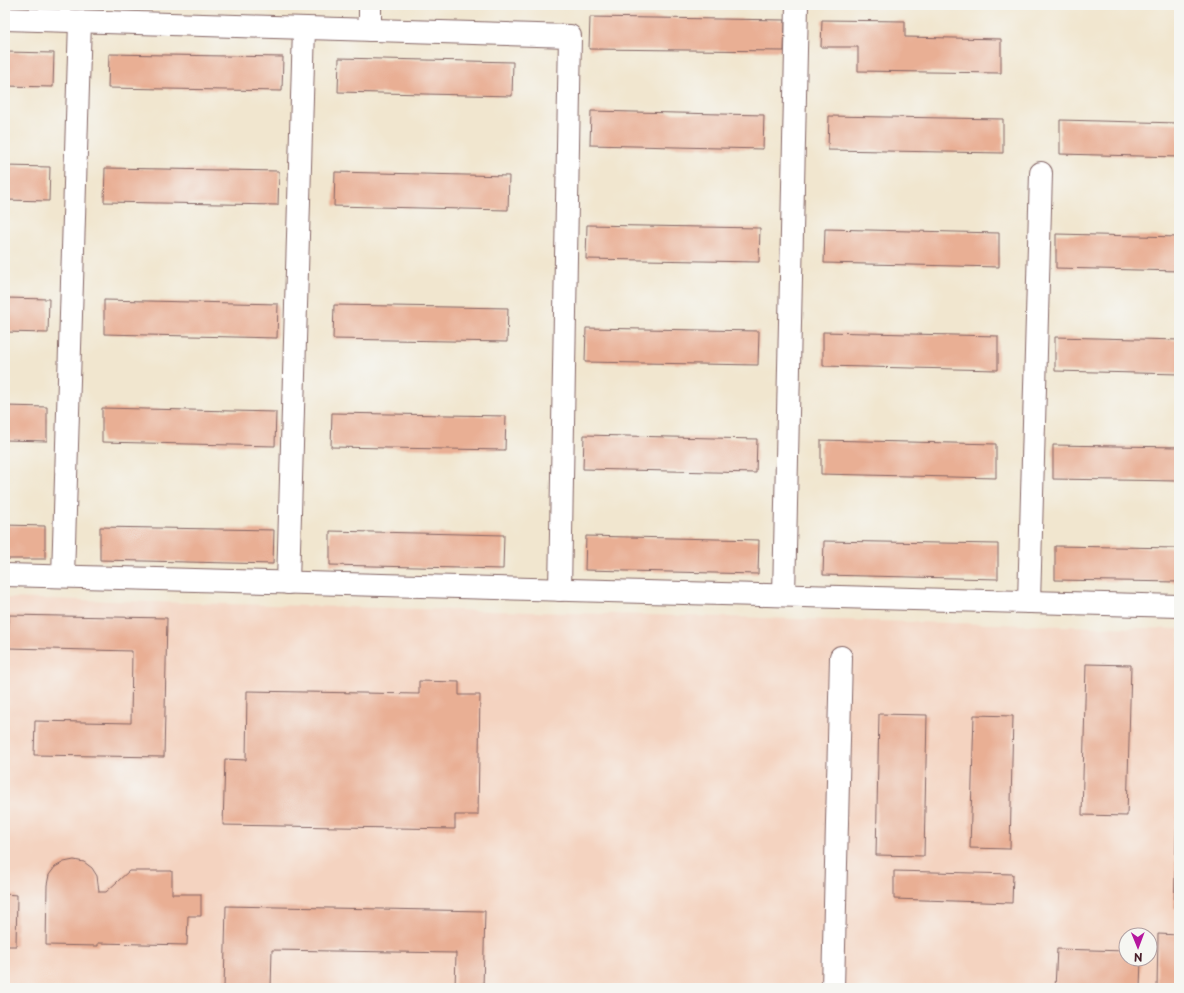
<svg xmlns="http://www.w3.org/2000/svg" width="1184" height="993" viewBox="0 0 1184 993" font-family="'Playpen Sans',sans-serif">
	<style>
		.built { fill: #f4d3c0; fill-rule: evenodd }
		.building { fill: #e9af94 }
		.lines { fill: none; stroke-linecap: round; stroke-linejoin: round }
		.minor-casing { stroke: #846564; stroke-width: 24 }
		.minor { stroke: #fff; stroke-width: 22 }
	</style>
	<rect width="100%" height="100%" fill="#f6f6f2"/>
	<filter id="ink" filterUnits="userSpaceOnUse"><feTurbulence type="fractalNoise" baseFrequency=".025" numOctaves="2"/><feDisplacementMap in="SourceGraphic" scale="8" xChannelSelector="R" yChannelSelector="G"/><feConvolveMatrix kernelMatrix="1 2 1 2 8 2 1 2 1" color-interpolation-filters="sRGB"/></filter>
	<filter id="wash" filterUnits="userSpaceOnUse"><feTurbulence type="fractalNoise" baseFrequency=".012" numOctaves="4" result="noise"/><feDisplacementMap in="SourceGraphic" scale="16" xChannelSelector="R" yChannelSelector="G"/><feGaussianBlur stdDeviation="0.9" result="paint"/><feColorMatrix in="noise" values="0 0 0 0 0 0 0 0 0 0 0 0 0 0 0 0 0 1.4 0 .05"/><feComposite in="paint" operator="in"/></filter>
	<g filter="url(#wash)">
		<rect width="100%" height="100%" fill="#f1e6cf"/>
		<path class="built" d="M5,598L1179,629V988H5ZM1126,935H1150V959H1126Z"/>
		<g id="blocks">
			<g class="building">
				<path d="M590,17L785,20L784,51L589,49Z"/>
				<path d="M822,20L905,21V37L1001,39V73L858,71V47H821Z"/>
				<path d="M5,52L54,53L53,87L5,86Z"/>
				<path d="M109,54L283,57L282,91L108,88Z"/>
				<path d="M339,58L513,62L512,96L338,92Z"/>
				<path d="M591,111L764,115L763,149L590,145Z"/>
				<path d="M829,116L1003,119V153L828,150Z"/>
				<path d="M1060,120L1179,123V157L1060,154Z"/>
				<path d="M5,166L50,167L49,201L5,200Z"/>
				<path d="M105,168L279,171L278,205L104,202Z"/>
				<path d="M335,172L509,176L508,210L334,206Z"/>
				<path d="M587,225L760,228L759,262L586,259Z"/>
				<path d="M825,229L999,233V267L824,263Z"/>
				<path d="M1056,234L1179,237V271L1056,268Z"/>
				<path d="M5,298L49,299L48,333L5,332Z"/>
				<path d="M104,300L278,304L277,338L104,334Z"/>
				<path d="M334,305L508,308L507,342L333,339Z"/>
				<path d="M586,328L759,331L758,365L585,362Z"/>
				<path d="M823,332L998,336V370L823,366Z"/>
				<path d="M1055,337L1179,340V374L1055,371Z"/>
				<path d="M5,406L47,407V441L5,440Z"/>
				<path d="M102,408L276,412L275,446L102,442Z"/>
				<path d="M332,413L506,416L505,450L331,447Z"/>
				<path d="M584,435L757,439L756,473L583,469Z"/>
				<path d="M821,440L996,444V478L821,474Z"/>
				<path d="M1053,445L1179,447V481L1053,479Z"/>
				<path d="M5,525L45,526V559H5Z"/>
				<path d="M100,527L274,530L273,564L100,560Z"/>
				<path d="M330,531L504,535L503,569L330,565Z"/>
				<path d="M586,536L759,540L758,574L585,570Z"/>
				<path d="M824,541L998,544V579L823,575Z"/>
				<path d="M1055,546L1179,548V582L1055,580Z"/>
				<path d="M9,615L167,618L164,757L34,755L35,721L131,723L132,651L8,648Z"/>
				<path d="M1086,664L1131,665L1127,816L1082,815Z"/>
				<path d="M419,681L459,682V695H480L478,815H455V829L223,825L225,759L246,760L247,691L419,694Z"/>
				<path d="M879,714L927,715L924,856L876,855Z"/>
				<path d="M974,715L1013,716L1010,849L970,848Z"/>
				<path d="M1178,779H1179V908H1174Z"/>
				<path d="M74,860L84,862L92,868L97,876L99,892H106L129,871H172V894H201V916H188L187,945L98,943V946L46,945L47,885L49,875L55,867L64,862Z"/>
				<path d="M894,871L1013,874L1012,903L894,899Z"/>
				<path d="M5,894L17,895L16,946H5Z"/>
				<path d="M226,906L485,911L483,988H455L456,953L272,950L271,988H224Z"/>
				<path d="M1158,934L1179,935V988H1157Z"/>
				<path d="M1057,949L1126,951V959H1141L1140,988H1055Z"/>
			</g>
		</g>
	</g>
	<g filter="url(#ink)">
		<use href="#blocks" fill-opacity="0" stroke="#846564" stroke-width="1"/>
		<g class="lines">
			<defs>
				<g id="minor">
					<path d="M5,19L570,36L560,590"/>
					<path d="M370,30V5"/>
					<path d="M5,575L1179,606"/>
					<path d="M63,576L80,21"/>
					<path d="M288,583L304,28"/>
					<path d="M784,595L797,5"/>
					<path d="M1029,602L1041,173"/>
					<path d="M833,988L841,657"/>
				</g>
			</defs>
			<use href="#minor" class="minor-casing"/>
			<use href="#minor" class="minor"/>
		</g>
	</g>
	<rect width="1184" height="993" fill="none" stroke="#f6f6f2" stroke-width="20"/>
	<g transform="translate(1138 947) rotate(179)"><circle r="19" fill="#f6f6f2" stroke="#b1a0a2"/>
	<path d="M0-3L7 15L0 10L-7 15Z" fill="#b5179e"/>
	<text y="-6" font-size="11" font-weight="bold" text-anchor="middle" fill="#4a1f2b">N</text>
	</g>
</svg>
